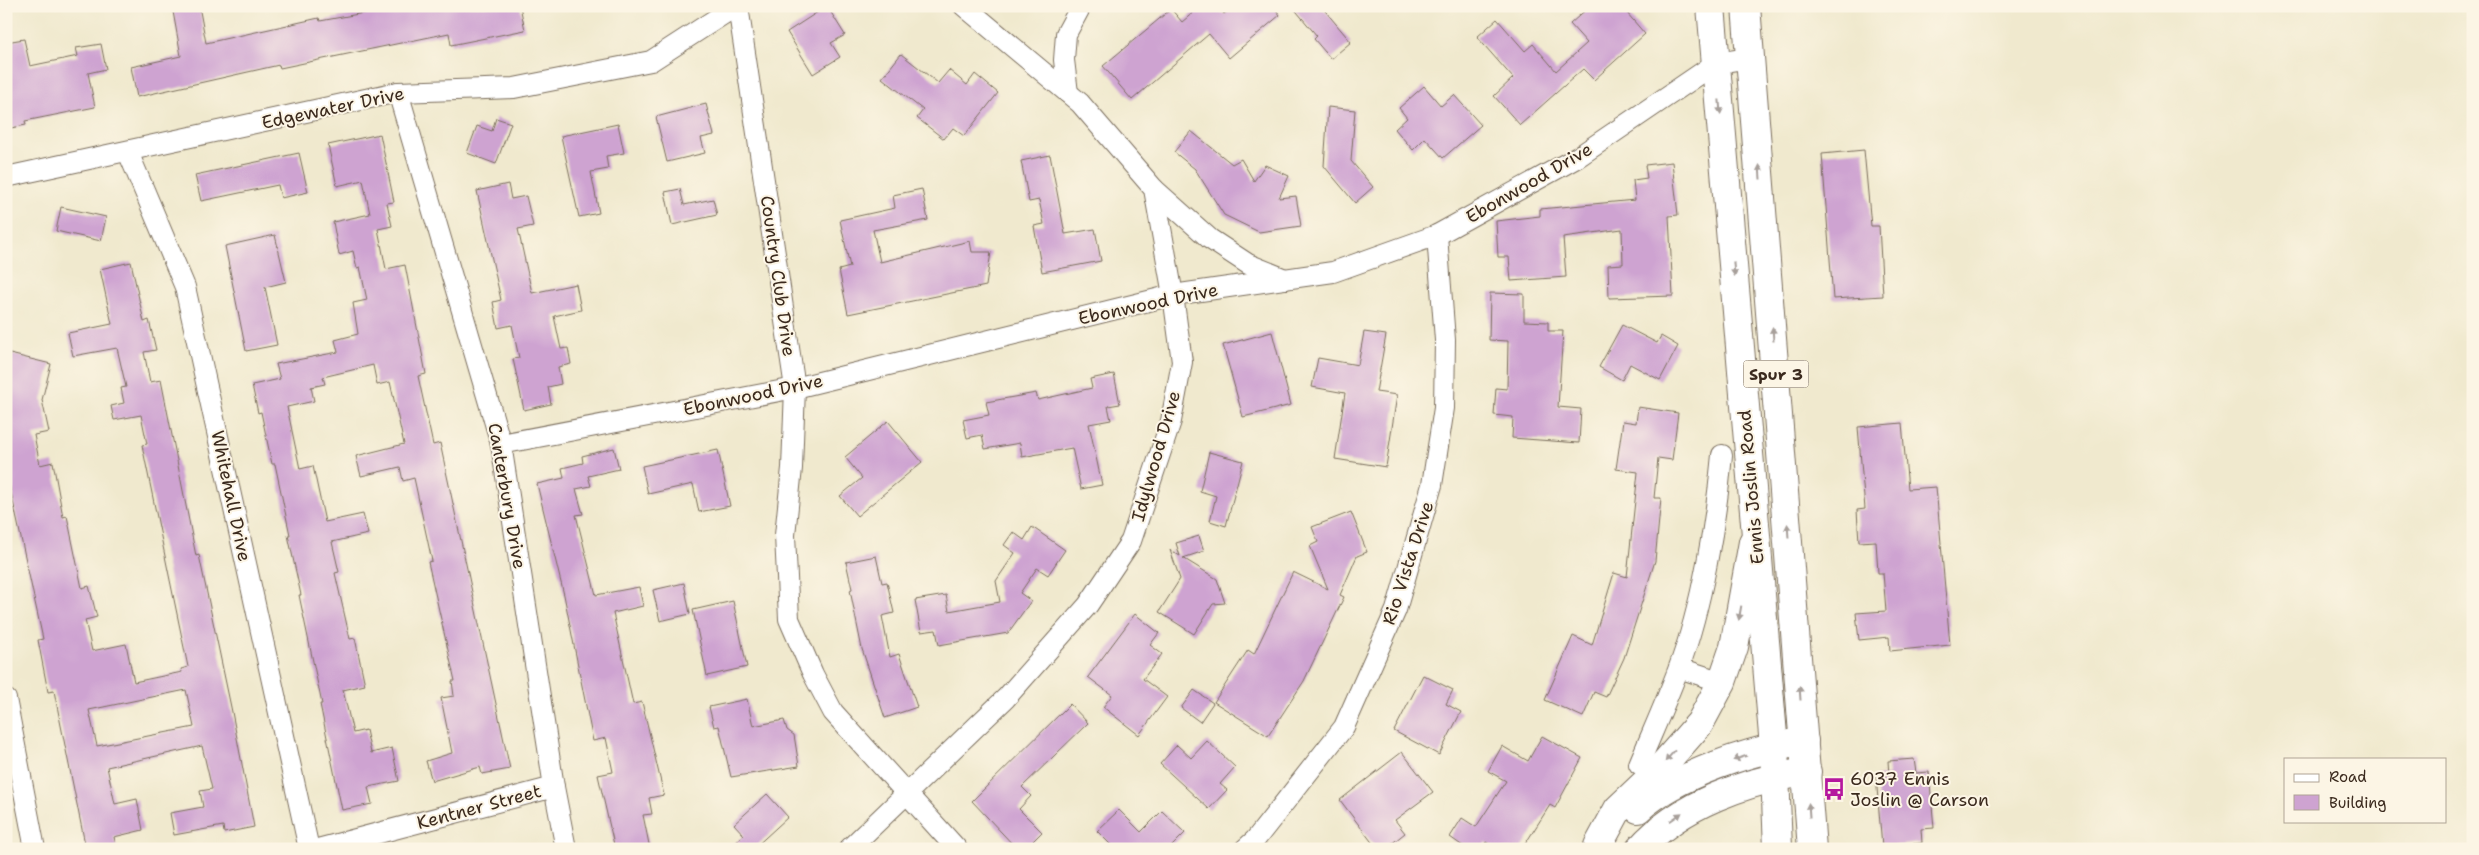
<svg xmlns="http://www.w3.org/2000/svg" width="2479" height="855" viewBox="0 0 2479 855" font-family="'Shantell Sans',sans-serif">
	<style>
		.building { fill: #cea3d1; fill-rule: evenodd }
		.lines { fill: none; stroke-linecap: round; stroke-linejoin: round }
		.minor-casing { stroke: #7a6d5c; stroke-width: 22 }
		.secondary-casing { stroke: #7a6d5c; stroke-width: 30 }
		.primary-casing { stroke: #7a6d5c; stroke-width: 30 }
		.minor { stroke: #fff; stroke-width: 20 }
		.secondary { stroke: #fff; stroke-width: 28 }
		.primary { stroke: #fff; stroke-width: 28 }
		.oneway { fill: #a79f9a }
		.labels { text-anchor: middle; stroke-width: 4; stroke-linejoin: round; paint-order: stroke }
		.shield { fill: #fcf5e5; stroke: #75675a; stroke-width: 1 }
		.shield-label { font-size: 16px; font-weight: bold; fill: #3b2a1e }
		.street-label { font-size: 18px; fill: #3b2a1e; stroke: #fcf5e5 }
		.poi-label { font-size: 18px; fill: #3b2a1e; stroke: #fcf5e5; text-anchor: start }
	</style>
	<rect width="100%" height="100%" fill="#fcf5e5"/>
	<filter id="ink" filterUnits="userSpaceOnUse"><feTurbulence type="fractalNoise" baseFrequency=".02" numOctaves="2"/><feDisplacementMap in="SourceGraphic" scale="10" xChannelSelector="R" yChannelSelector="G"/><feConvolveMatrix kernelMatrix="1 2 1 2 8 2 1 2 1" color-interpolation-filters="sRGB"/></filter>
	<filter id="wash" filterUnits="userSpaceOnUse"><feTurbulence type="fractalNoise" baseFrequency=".0096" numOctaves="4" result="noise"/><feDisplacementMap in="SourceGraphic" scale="20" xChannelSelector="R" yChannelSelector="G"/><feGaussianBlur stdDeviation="1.12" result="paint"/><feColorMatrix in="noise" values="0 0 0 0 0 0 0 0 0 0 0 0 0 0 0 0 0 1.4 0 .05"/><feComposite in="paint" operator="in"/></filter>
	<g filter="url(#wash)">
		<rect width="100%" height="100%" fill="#f0e9ce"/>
		<g id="blocks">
			<g class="building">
				<path d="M172,6H199L206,43L319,18L320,21L386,9V6H520L525,30L451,45L449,33L280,68L279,65L137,97L131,67L181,56Z"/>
				<path d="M827,6L845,35L831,43L840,57L813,74L787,32Z"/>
				<path d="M1201,6H1217L1224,14L1233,6H1273L1280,15L1229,58L1209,34L1132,100L1103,66L1171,9L1182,22Z"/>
				<path d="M1292,6H1321L1351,42L1331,59L1314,39L1317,36Z"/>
				<path d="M1590,6H1621L1645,34L1594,80L1583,69L1520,125L1494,96L1513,78L1477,37L1497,19L1525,51L1533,44L1556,71L1587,43L1570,24Z"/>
				<path d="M24,39L30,66L78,56L76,48L101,44L106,69L88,73L95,107L25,121L26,125L6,129V42Z"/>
				<path d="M901,54L938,83L949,70L967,85L975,74L998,93L964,136L953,128L944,139L917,118L923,110L882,78Z"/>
				<path d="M1424,86L1441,106L1454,95L1481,125L1443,158L1425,138L1413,150L1395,129L1407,118L1399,108Z"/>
				<path d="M706,104L714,135L701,138L705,153L667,162L656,117Z"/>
				<path d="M1328,107L1355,110L1351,161L1373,187L1355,203L1324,166Z"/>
				<path d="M496,118L511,123L496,164L467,153L477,126L492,131Z"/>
				<path d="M618,124L624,153L606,156L608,169L591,172L599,213L579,217L561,136Z"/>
				<path d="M1191,131L1232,164L1241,159L1254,181L1265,165L1289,176L1279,198L1296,196L1301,226L1259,232L1224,215L1195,169L1174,152Z"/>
				<path d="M380,134L394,202L387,203L392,226L378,229L386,269L405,265L426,374L418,376L433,445L440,443L510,769L482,774L480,767L432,781L426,761L452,753L441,698L454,696L452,681H455L428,562L432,561L414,478L403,481L400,467L361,476L356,456L404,444L390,382L377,385L373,365L323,377L325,384L311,387L314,401L287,407L300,469L313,466L325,522L363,514L368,534L332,542L339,572L335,573L350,639L355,638L365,685L343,690L353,733L366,730L371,753L392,748L399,781L368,787L372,804L342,810L320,704H322L299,595H301L288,535H290L275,464H272L261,412L258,413L252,385L280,379L276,364L338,352L335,340L358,334L353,303L367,300L360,267L357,268L353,251L339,255L333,222L370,214L363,180L337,186L328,145Z"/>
				<path d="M1864,150L1871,226H1879L1883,296L1833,299L1822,154Z"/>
				<path d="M299,153L308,192L281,198L278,185L201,201L195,175Z"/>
				<path d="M1050,155L1065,234L1095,229L1101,261L1042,272L1034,226L1044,224L1039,200L1029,202L1021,161Z"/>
				<path d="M1672,162L1678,215L1669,216L1673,296L1609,298L1608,265L1623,264L1622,229L1563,237L1566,277L1511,281L1509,257H1498L1496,221L1540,216V209L1635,200L1633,180L1647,178L1645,165Z"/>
				<path d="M508,184L511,199L526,196L533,226L518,229L532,293L576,284L581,310L554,316L561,349L568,348L571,364L558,367L561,384L548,387L551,404L524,410L513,359L519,358L512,325L498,328L493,302L501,300L477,191Z"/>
				<path d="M680,189L684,205L713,199L717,215L672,225L665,192Z"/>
				<path d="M922,189L928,220L873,230L880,262L970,241L972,252H991L986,286L848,314L839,270L850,267L840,220L895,208L893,195Z"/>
				<path d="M61,207L106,217L101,241L56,231Z"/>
				<path d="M275,235L286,282L265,287L277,345L246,351L225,246Z"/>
				<path d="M131,262L144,322L149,320L156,350L144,352L150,382L161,380L196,556L199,555L232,712L254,827L224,833L223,826L174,835L170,813L203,807L200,791L212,789L202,746L107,767L115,804L137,799L143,830L114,837L117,849H86L54,691L48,692L38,640L43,639L6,469V353L51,364L42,400L49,432L34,435L40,465L53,462L63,517L67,516L82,588L89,586L97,617L85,620L92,651L126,644L134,682L182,672L181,669L188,667L142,445L147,444L141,415L114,420L111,406L124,403L121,388L126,387L117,348L73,356L68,333L112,324L100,269ZM186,690L194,727L97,746L89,710Z"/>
				<path d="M1490,293L1524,294V321L1548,322V331H1563L1558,407L1581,409L1579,443L1512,438L1513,417L1494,415L1496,388L1507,389L1508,341L1489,340Z"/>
				<path d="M1622,325L1657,343L1661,336L1678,346L1660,380L1630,364L1622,380L1599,367Z"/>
				<path d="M1272,332L1291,405L1243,417L1223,345Z"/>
				<path d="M1364,332L1386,335L1376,392L1397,395L1386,467L1335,459L1345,393L1312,387L1318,358L1358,365Z"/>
				<path d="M1114,374L1120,404L1108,406L1111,420L1089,424L1102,485L1081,489L1072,448L1022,457L1020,443L985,449L982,435L967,438L963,420L989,415L986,402L1036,393L1038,400L1092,388L1090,379Z"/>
				<path d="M1638,407L1678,413L1672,460L1658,458L1654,498H1661L1655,561L1624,658L1606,697L1594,692L1583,717L1545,700L1573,636L1592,645L1614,573L1627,577L1638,472L1616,469L1623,421L1636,423Z"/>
				<path d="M888,421L922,462L857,516L840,496L862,478L845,457Z"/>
				<path d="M1902,423L1908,489L1936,487L1950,645L1890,651L1889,637L1859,640L1856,613L1886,611L1883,573H1878L1876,541L1859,542L1857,510L1865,509L1858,427Z"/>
				<path d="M614,448L619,469L588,476L591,486L576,489L583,514L576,515L596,595L639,587L643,606L613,613L633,704L642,702L664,795L649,798L652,814L643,815L650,849H615L598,775L613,772L606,738L593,741L564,595L537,484L564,478L562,468L583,463L582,456Z"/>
				<path d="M718,450L730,506L699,512L693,484L648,494L642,466Z"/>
				<path d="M1209,452L1243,461L1226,526L1210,521L1216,496L1200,491Z"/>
				<path d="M1351,512L1367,552L1357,556L1340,595L1344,597L1304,681L1268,736L1214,702L1248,650L1254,654L1293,572L1328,589L1310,546L1318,542L1312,527Z"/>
				<path d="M1032,527L1065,550L1048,575L1037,568L1020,593L1031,601L1008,633L939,645L936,630L921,632L915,600L946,595L949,611L1000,602L996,581L1015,553L1004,545L1013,532L1024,540Z"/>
				<path d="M1199,536L1204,551L1183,558L1217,579L1225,603L1213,604L1194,634L1159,612L1180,579L1170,550L1180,556L1176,543Z"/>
				<path d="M876,556L882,583L887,582L894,613L882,616L890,657L899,654L917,707L885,718L862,649L850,590L852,589L846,562Z"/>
				<path d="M684,583L690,614L660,621L653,590Z"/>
				<path d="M733,601L747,667L707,676L693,610Z"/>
				<path d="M1135,614L1159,633L1150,645L1162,654L1143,679L1167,697L1139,735L1103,707L1112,695L1088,677Z"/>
				<path d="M1423,675L1453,690L1446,704L1461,712L1439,755L1394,731Z"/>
				<path d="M1194,690L1213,703L1200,722L1181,708Z"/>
				<path d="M747,699L753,726L784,720L787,730L794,735L799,766L731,777L719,726L714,727L709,707Z"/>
				<path d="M1070,704L1088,723L1022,787L1031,796L1019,809L1042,832L1025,849H1017L972,801Z"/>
				<path d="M1542,736L1582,758L1555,808L1550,805L1522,849H1497L1486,842L1482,849H1467L1450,837L1462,818L1476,827L1506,781L1488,771L1502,746L1528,761Z"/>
				<path d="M1207,741L1235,767L1220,784L1227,790L1209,809L1160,764L1177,745L1191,758Z"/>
				<path d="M1402,752L1433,792L1395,820L1405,833L1385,849H1377L1340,800Z"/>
				<path d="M1914,759L1916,773L1929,772L1934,828L1921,829L1922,843L1882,847L1876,776L1889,775L1888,761Z"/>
				<path d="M767,794L788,817L753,849H729L744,835L734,824Z"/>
				<path d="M1119,810L1141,832L1162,811L1185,833L1169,849H1115L1097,831Z"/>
			</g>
		</g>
	</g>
	<g filter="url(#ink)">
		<use href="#blocks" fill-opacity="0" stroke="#7a6d5c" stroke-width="1"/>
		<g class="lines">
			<defs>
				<g id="minor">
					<path d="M738,6L795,388L792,468L785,535L789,619L813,674L833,712L957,849"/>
					<path d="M398,92L501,444L554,787L566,849"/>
					<path d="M1068,93L1064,60L1066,34L1081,6"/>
					<path d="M128,152L185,287L309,849"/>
					<path d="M6,177L398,92L514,88L651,61L736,6"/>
					<path d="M1154,189L1210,239L1248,264L1285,279"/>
					<path d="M501,444L795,388L1173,295L1333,272L1437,235L1578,157L1716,63L1750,58"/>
					<path d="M1679,668L1722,682"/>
					<path d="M6,699L35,849"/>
					<path d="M1639,764C1652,733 1666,702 1678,670C1702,607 1716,522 1722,455"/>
					<path d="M318,849L554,787"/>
					<path d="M849,849L1006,698L1088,605L1131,541L1171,421L1182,362L1173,295L1154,189L1080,103L964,6"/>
					<path d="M1245,849L1255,840L1344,727L1396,610L1432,485L1444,408L1445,340L1437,235"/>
				</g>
				<g id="secondary">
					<path d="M1638,809C1678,773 1751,751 1804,741"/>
					<path d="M1598,846L1618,809L1657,772L1700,723L1722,682L1734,647L1753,542"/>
					<path d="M1640,849C1680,804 1748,780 1807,772"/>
				</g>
				<g id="primary">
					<path d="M1711,6L1774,747L1778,849"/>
					<path d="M1746,6L1812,849"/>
				</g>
			</defs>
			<use href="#minor" class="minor-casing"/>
			<use href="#secondary" class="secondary-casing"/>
			<use href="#primary" class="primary-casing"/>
			<use href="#minor" class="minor"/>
			<use href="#secondary" class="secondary"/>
			<use href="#primary" class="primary"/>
		</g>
		<defs><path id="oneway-solid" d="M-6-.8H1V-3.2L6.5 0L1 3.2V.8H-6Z" transform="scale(1.25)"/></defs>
		<g class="oneway">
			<use href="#oneway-solid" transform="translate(1720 107) rotate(85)"/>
			<use href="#oneway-solid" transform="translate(1760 172) rotate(-94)"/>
			<use href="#oneway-solid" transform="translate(1734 269) rotate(85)"/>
			<use href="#oneway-solid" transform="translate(1773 334) rotate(-94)"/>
			<use href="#oneway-solid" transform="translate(1788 531) rotate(-94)"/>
			<use href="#oneway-solid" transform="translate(1740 613) rotate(100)"/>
			<use href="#oneway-solid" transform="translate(1800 693) rotate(-94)"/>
			<use href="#oneway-solid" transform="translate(1670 756) rotate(131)"/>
			<use href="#oneway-solid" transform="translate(1740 758) rotate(161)"/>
			<use href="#oneway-solid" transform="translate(1809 810) rotate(-94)"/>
			<use href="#oneway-solid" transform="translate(1676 817) rotate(-35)"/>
		</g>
	</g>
	<defs>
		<symbol id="bus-bare" viewBox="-9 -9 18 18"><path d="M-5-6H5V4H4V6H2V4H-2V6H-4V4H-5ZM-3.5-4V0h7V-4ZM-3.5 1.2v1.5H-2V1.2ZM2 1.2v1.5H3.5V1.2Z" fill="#b5179e" stroke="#fcf5e5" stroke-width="2.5" paint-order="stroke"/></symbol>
	</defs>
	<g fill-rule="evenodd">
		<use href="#bus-bare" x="1818" y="773" width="32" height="32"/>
	</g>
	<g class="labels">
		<rect class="shield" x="1743.5" y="360.5" width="65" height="27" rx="4"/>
		<g class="shield-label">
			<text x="1776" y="380">Spur 3</text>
		</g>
		<g class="street-label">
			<text transform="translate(333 108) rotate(-12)" y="6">Edgewater Drive</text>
			<text transform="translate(1529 183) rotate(-30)" y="6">Ebonwood Drive</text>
			<text transform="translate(778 276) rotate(82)" y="6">Country Club Drive</text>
			<text transform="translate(1148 304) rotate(-12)" y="6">Ebonwood Drive</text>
			<text transform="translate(753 395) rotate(-12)" y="6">Ebonwood Drive</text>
			<text transform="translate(1156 456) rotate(-74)" y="6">Idylwood Drive</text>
			<text transform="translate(1751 487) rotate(-95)" y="6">Ennis Joslin Road</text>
			<text transform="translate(231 496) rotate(78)" y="6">Whitehall Drive</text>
			<text transform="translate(507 496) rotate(80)" y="6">Canterbury Drive</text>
			<text transform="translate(1408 563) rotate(-72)" y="6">Rio Vista Drive</text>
			<text transform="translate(479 807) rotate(-15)" y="6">Kentner Street</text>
		</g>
		<g class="poi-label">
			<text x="1850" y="785">6037 Ennis<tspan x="1850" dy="21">Joslin @ Carson</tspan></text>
		</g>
	</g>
	<rect width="2479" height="855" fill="none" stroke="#fcf5e5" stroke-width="25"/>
	<rect x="2284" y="758" width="162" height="65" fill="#fcf5e5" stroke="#afa495"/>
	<rect x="2294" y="774" width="25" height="8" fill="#ffffff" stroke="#afa495"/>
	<text x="2329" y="782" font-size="15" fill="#3b2a1e">Road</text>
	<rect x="2294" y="795" width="25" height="15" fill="#cea3d1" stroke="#afa495"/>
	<text x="2329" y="808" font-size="15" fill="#3b2a1e">Building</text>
</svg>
